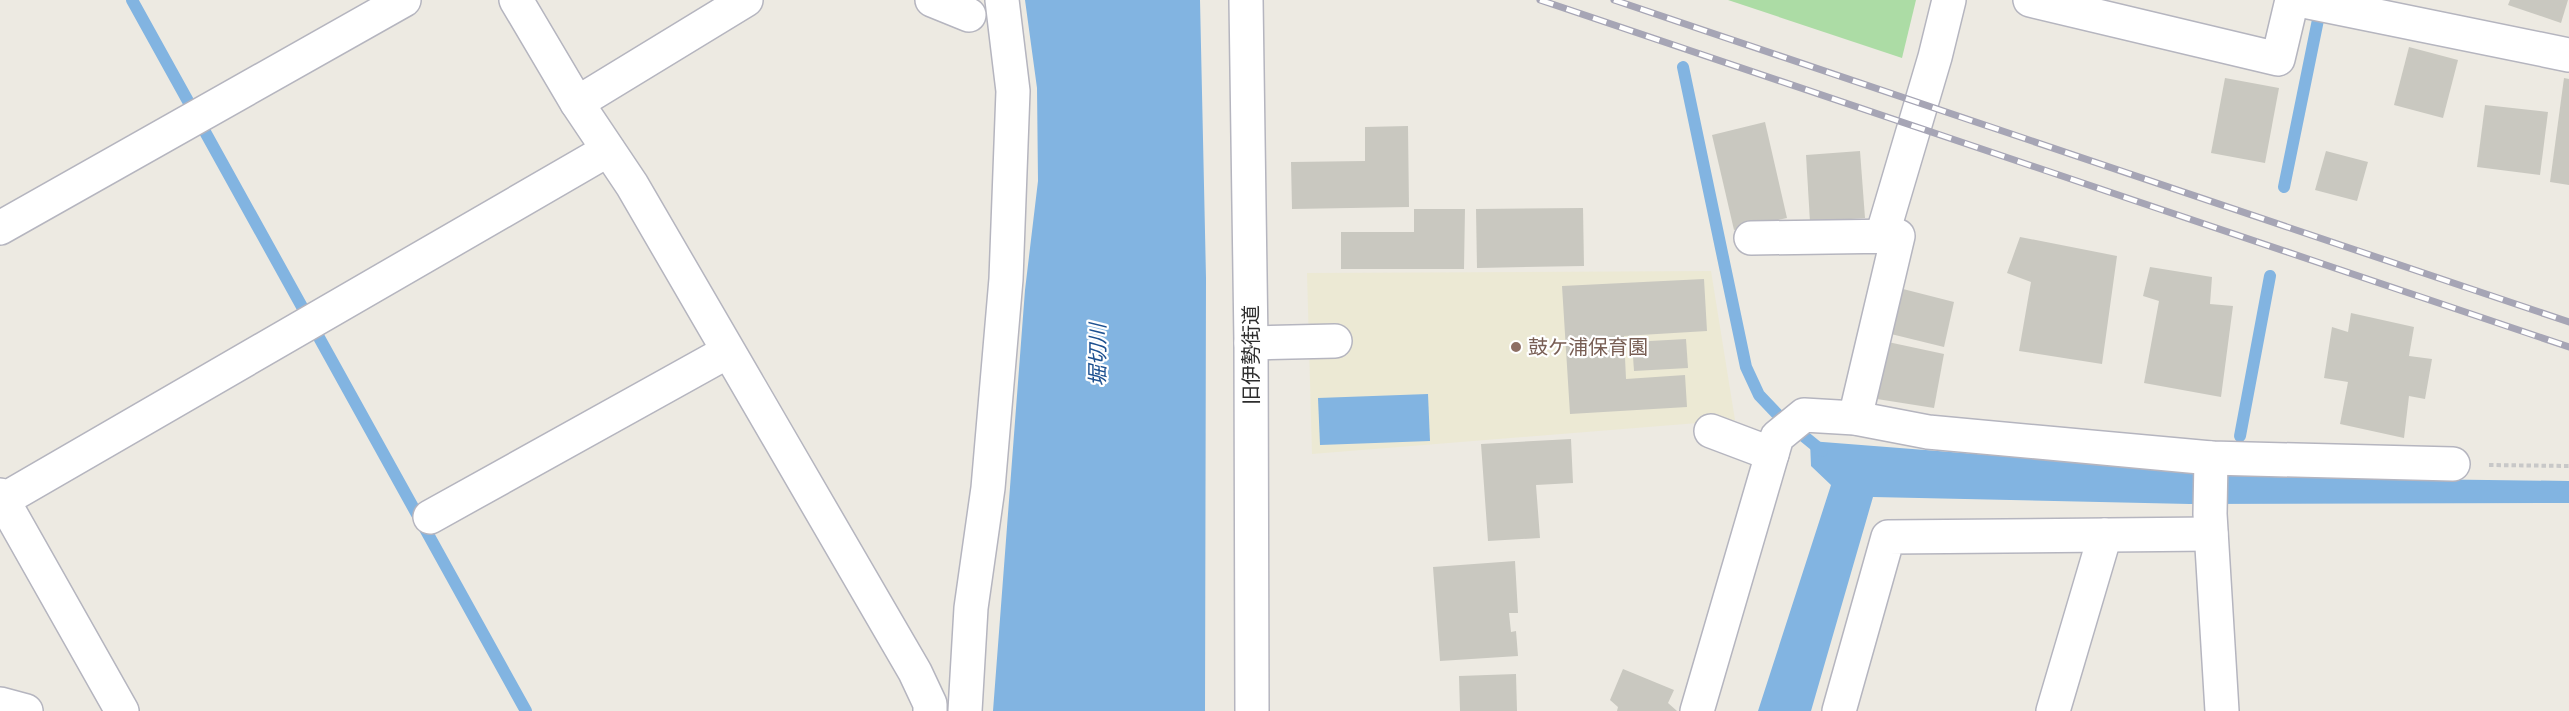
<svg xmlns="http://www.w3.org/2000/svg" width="2569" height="711" viewBox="0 0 2569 711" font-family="'Sofia Sans Condensed','Noto Sans JP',sans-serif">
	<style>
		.education { fill: #ece9d4 }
		.green { fill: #acdca5 }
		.water { fill: #82b4e1 }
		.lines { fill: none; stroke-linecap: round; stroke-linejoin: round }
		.stream { stroke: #82b4e1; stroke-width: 12 }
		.building { fill: #c9c8c0 }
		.minor-casing { stroke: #b5b5bf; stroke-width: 36 }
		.path { stroke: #c8c8c8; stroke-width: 4; stroke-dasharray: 4.5 3; stroke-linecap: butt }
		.minor { stroke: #fff; stroke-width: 33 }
		.rail-casing { stroke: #a6a5b5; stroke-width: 7 }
		.rail { stroke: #fff; stroke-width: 4.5; stroke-dasharray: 14; stroke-linecap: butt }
		.education-dot { fill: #8d6e63; stroke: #fff; stroke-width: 2 }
		.labels { text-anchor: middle; stroke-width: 4.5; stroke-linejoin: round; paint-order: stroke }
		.education-label { font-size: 20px; fill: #785e54; stroke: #fff; text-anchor: start }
		.street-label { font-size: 20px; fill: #2d2d2d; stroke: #fff }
		.water-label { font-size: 21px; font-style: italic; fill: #1e5190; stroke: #fff }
	</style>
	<rect width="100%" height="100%" fill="#edeae2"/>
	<path class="education" d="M1711,271L1735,420L1312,454L1307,273Z"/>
	<path class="green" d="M1728,0H1916L1902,58Z"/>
	<g class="water">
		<path d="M1025,0H1200L1206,278L1205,711H993L1025,290L1038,181L1037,88Z"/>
		<path d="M1428,394L1430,441L1320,445L1318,398Z"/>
		<path d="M1810,441L2271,477L2569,481V503L2190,504L1873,497L1811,711H1758L1831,485L1811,466Z"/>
	</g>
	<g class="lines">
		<g class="stream">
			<path d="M132,0L526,711"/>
			<path d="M1683,67L1746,367L1759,395L1779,416L1822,451"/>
			<path d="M2284,187L2320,10"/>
			<path d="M2240,436L2270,276"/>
		</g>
	</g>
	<g class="building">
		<path d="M2510,0H2568L2561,23L2508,5Z"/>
		<path d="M2409,47L2458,60L2443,118L2394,105Z"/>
		<path d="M2225,78L2279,88L2265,163L2211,153Z"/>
		<path d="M2564,78L2569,79V185L2550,182Z"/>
		<path d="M2485,105L2548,112L2540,175L2477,167Z"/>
		<path d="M1765,122L1787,218L1734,230L1712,135Z"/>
		<path d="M1408,126L1409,207L1292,209L1291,162L1365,161V127Z"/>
		<path d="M1860,151L1865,218L1810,222L1806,155Z"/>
		<path d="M2326,151L2368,162L2357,201L2315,190Z"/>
		<path d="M1583,208L1584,266L1477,268L1476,209Z"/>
		<path d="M1414,209H1465L1464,269H1341V232H1414Z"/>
		<path d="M2020,237L2117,256L2102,364L2019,351L2031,282L2007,273Z"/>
		<path d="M2150,267L2212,277L2210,304L2233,306L2221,397L2144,383L2159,301L2143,296Z"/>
		<path d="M1704,279L1707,331L1624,336L1626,379L1685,375L1687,407L1570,414L1562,286Z"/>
		<path d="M1903,289L1954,302L1944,347L1891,334Z"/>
		<path d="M2351,313L2414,327L2409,356L2432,359L2425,399L2409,396L2404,438L2340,424L2348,382L2324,378L2332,327L2348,332Z"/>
		<path d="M1686,339L1688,368L1634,371L1632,342Z"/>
		<path d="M1888,342L1944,354L1934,408L1877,399Z"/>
		<path d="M1571,439L1573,483L1536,485L1540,538L1488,541L1481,444Z"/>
		<path d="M1515,561L1518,613H1509L1511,632L1516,631L1518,656L1440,661L1433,567Z"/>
		<path d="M1623,669L1674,690L1668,703L1677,711H1617L1618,707L1610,700Z"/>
		<path d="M1516,674L1517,711H1460L1459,676Z"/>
	</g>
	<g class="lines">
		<defs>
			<g id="minor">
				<path d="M516,0L577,103L632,185L915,672L930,704V711"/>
				<path d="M932,0L969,15"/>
				<path d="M1246,0L1251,343L1252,711"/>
				<path d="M2030,0L2278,59L2292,0"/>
				<path d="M2299,0L2569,55"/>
				<path d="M577,103L746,0"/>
				<path d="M0,228L404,0"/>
				<path d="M1882,236L1935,57L1949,0"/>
				<path d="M1751,238L1898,236L1855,418"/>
				<path d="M1251,343L1335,341"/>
				<path d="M1711,431L1772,454"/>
				<path d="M2211,458L2210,514L2222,711"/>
				<path d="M0,495L122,711"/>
				<path d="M3,500L608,150"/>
				<path d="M430,517L727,352"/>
				<path d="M0,704L26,711"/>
				<path d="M965,711L971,608L988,488L1006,279L1013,91L1002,0"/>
				<path d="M1697,711L1777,437L1804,415L1855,418L1928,432L2211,458L2453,464"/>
				<path d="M1839,711L1888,537L2211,534"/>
				<path d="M2053,711L2105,535"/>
			</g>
		</defs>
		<use href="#minor" class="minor-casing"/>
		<path class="path" d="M2489,465L2569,466"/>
		<use href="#minor" class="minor"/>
		<defs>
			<g id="rail">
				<path d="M1540,0L2569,347"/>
				<path d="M1614,0L2569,322"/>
			</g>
		</defs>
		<use href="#rail" class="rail-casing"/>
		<use href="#rail" class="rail"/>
	</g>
	<circle class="education-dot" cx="1516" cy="347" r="6"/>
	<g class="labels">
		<g class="education-label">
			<text x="1528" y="354">鼓ケ浦保育園</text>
		</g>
		<g class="street-label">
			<text transform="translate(1251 355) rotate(-90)" y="7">旧伊勢街道</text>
		</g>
		<g class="water-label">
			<text transform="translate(1098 355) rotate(-90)" y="7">堀切川</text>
		</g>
	</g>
</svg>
